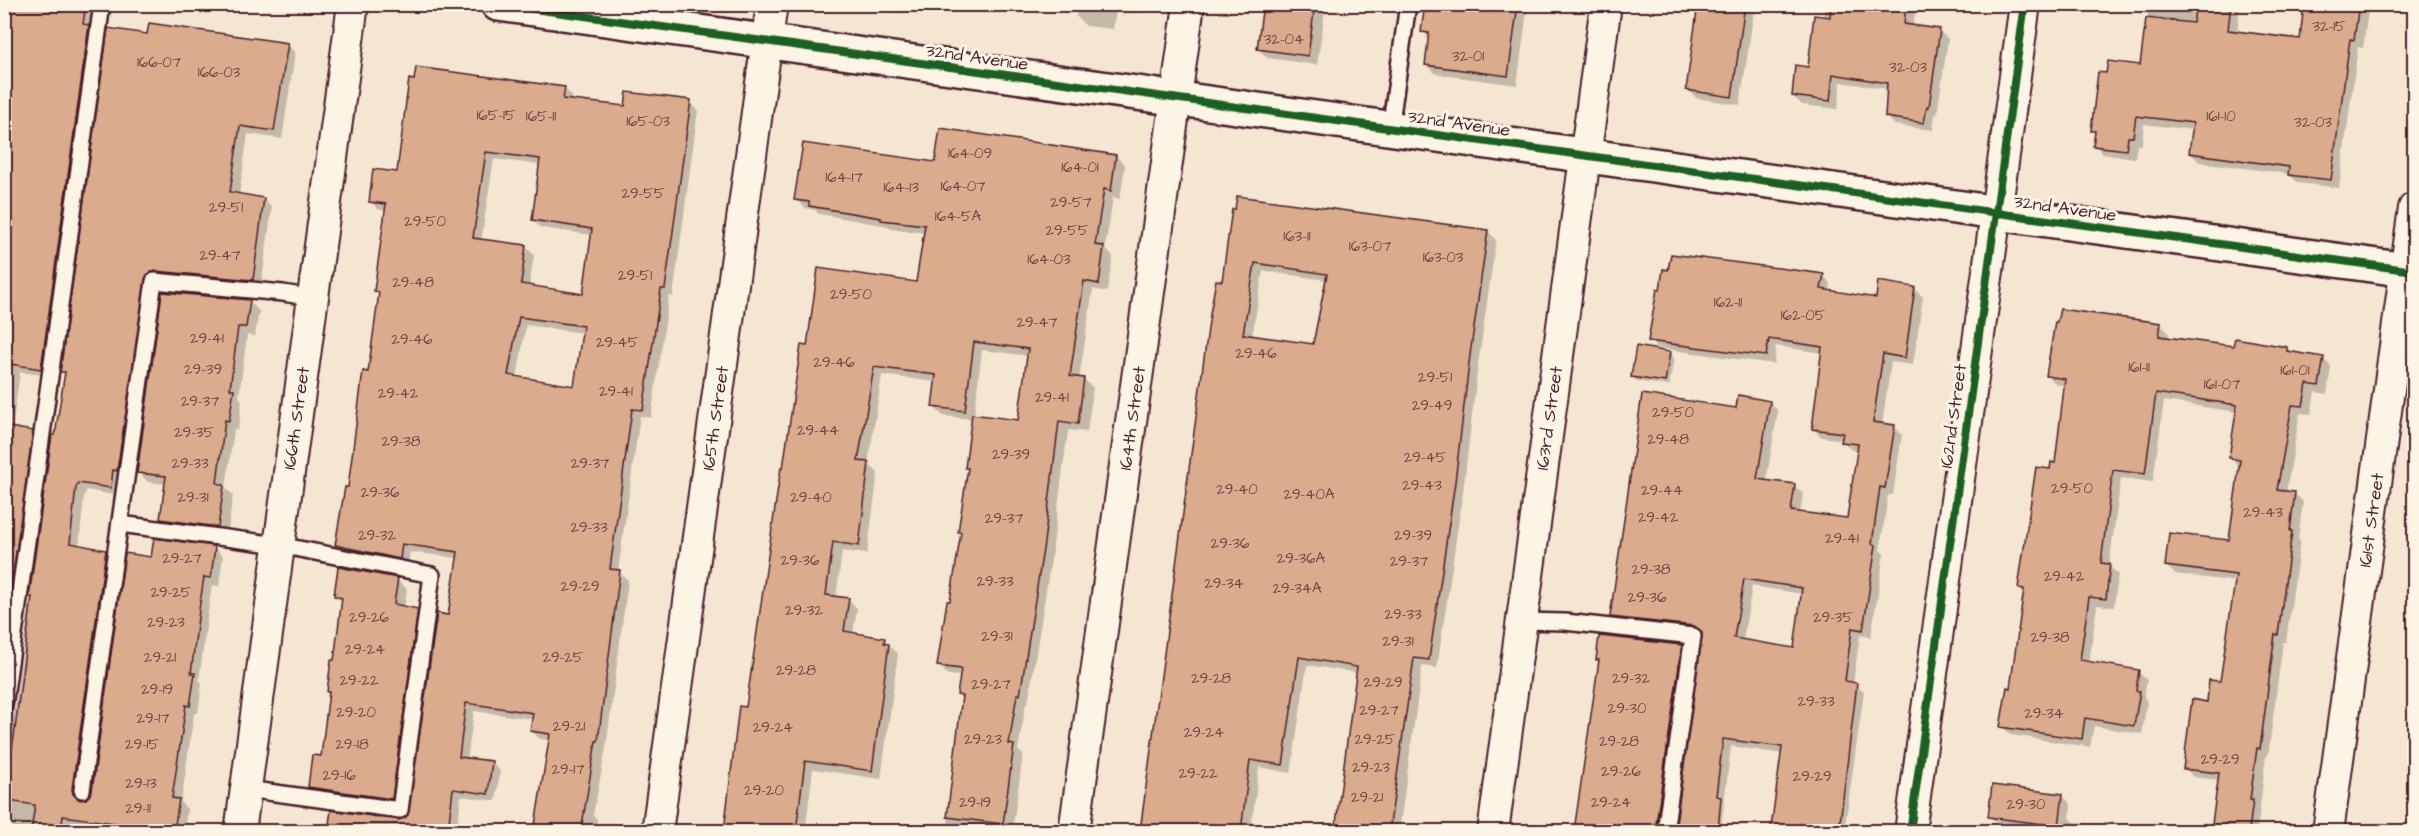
<svg xmlns="http://www.w3.org/2000/svg" width="2419" height="836" viewBox="0 0 2419 836" font-family="'Architects Daughter',sans-serif">
	<style>
		.shadow { fill: #0003; fill-rule: evenodd }
		.building { fill: #dbab8d; stroke: #4a1f2b; stroke-width: 1.5; fill-rule: evenodd }
		.lines { fill: none; stroke-linecap: round; stroke-linejoin: round }
		.lane-casing { stroke: #4a1f2b; stroke-width: 20 }
		.street-casing { stroke: #4a1f2b; stroke-width: 34 }
		.secondary-casing { stroke: #4a1f2b; stroke-width: 38 }
		.lane { stroke: #fcf5e5; stroke-width: 15 }
		.street { stroke: #fcf5e5; stroke-width: 30 }
		.secondary { stroke: #fcf5e5; stroke-width: 33 }
		.cycleway-casing { stroke: #fcf5e5; stroke-width: 11 }
		.cycleway { stroke: #1b5e20; stroke-width: 8 }
		.labels { text-anchor: middle; stroke-width: 6; stroke-linejoin: round; paint-order: stroke }
		.number-label { font-size: 15px; fill: #6e4244 }
		.street-label { font-size: 18px; fill: #4a1f2b; stroke: #fcf5e5 }
	</style>
	<rect width="100%" height="100%" fill="#f5e6d3"/>
	<filter id="ink" filterUnits="userSpaceOnUse"><feTurbulence type="fractalNoise" baseFrequency=".0167" numOctaves="2"/><feDisplacementMap in="SourceGraphic" scale="12" xChannelSelector="R" yChannelSelector="G"/><feConvolveMatrix kernelMatrix="1 2 1 2 8 2 1 2 1" color-interpolation-filters="sRGB"/></filter>
	<g filter="url(#ink)">
		<g class="shadow">
			<path d="M1035,4H1117L1113,29L1086,26L1076,16L1077,11Z"/>
			<path d="M1262,4H1326L1317,65L1268,58L1258,49Z"/>
			<path d="M1426,4H1528L1517,85L1436,74L1426,64L1430,39L1423,31Z"/>
			<path d="M1699,4H1755L1740,105L1696,98L1688,89Z"/>
			<path d="M1826,4H1916L1913,27L1939,31L1948,39L1937,115L1935,114L1933,130L1895,125L1886,116L1888,89L1841,82L1838,109L1802,105L1793,96L1809,69Z"/>
			<path d="M2149,4H2240L2237,32L2301,41L2306,4H2369L2363,48L2358,47L2339,188L2298,183L2289,174L2199,162L2191,153L2194,130L2144,124L2142,145H2137L2135,158L2103,154L2095,145L2096,134L2093,130L2107,75L2142,67Z"/>
			<path d="M85,7L94,15L49,376L20,372L12,429L32,433L40,441L4,697V64Z"/>
			<path d="M148,35L287,44L295,53L282,139L248,134L239,195L263,199L272,207L261,288L155,283L119,496L87,490L84,496L79,546L105,551L114,559L81,801L87,800L93,792L152,559L214,548L223,556L219,586L212,585L207,619L199,680L202,683L198,713H194L181,803L187,809L184,832H127L71,824L70,832H4V717L9,716L15,708L53,436L56,437L66,375L62,371Z"/>
			<path d="M564,88L572,96V102L626,108L690,102L698,110L673,297L669,296L651,418L640,416L625,521L618,572L628,580L606,748L593,815L597,819L596,832H535L551,740L540,739L532,731L534,719L474,711L467,760L492,763L500,771L496,801L461,796L457,832H330L333,812L399,821L409,816L449,617L458,558L410,552L408,566L345,553L337,545L349,489L380,296L375,291L387,211L378,209L370,201L398,174ZM494,159L541,165L533,220L541,228L593,235L585,296L529,287L534,255L526,247L481,241ZM526,325L583,333L575,387L517,378Z"/>
			<path d="M1116,156L1125,165L1120,199L1113,197L1105,249L1113,256L1107,292L1093,289L1079,379H1084L1093,388L1087,432L1068,430L1052,553L1028,703H1026L1018,750L1023,755L1012,832H947L963,699L959,694L962,676L948,675L939,666L952,603L962,533L960,531L969,469L973,419L943,416L934,407L937,382L882,375L868,464L878,473L867,554L842,551L836,598L848,599L857,608L853,634L884,640L898,654L881,779L813,769L805,832H725L731,769L747,709L808,348L918,283L926,233L891,229L888,226L819,214L815,210L805,208L796,199L936,163ZM982,350L1028,356L1020,422L974,416Z"/>
			<path d="M1233,210L1488,231L1496,240L1478,365L1463,492L1437,668L1422,666L1399,832H1336L1358,673L1307,665L1291,773L1259,767L1251,830L1263,832H1141L1211,314L1224,283ZM1263,271L1327,280L1314,345L1252,337Z"/>
			<path d="M1823,275L1831,284L1830,292L1877,300L1914,288L1923,297L1913,365L1891,362L1882,425L1894,426L1902,435L1893,495H1888L1880,550L1884,554L1871,637L1860,635L1853,684L1864,692L1844,832H1773L1783,754L1731,746L1721,828L1687,823L1703,634L1620,625L1612,617L1738,410L1770,402L1778,411L1766,482L1795,486L1803,494L1800,514L1848,520L1858,451L1851,450L1843,440L1822,437L1813,429L1822,353L1776,346L1774,364L1658,348L1650,340ZM1752,586L1803,594L1795,649L1743,641Z"/>
			<path d="M249,301L259,311L255,336L247,335L239,397L242,400L238,430L234,429L226,488L233,495L227,536L171,528L162,519L166,484L148,482L138,472Z"/>
			<path d="M2160,324L2169,333L2168,338L2235,348H2287L2292,354L2323,358L2331,367L2327,394L2315,392L2311,414L2300,413L2286,493L2295,494L2303,502L2298,539L2300,541L2286,642H2283L2268,756H2266L2257,832H2212L2220,780L2193,777L2185,768L2208,703L2221,683L2237,582L2175,574L2166,566L2231,542L2239,466L2231,458L2237,412L2164,401L2153,482L2121,478L2109,566L2118,574L2114,607L2097,605L2089,663L2138,672L2147,680L2144,698L2147,701L2142,734L2094,726L2090,747L2011,735L2002,726L2012,690L2025,593L2019,587L2051,470L2057,465L2066,386L2056,384L2048,375Z"/>
			<path d="M1670,353L1674,358L1669,386L1637,381L1633,376Z"/>
			<path d="M397,580L407,589L404,608L417,610L426,620L401,808L319,796L309,786L322,758L331,694L328,691L335,662L343,603L336,596Z"/>
			<path d="M1681,646L1691,655L1667,821L1655,819L1653,832H1572L1573,826L1576,827L1600,662L1598,659Z"/>
			<path d="M2410,737H2414V780L2405,771Z"/>
			<path d="M2063,796L2071,804L2070,818L2074,822L2118,828L2122,832H1999L2000,825L1989,816Z"/>
		</g>
		<g class="building">
			<path d="M4,4H86L83,24L89,25L41,369L4,363Z"/>
			<path d="M1263,4H1315L1308,56L1257,49Z"/>
			<path d="M1425,4H1518L1508,76L1425,65L1429,33L1421,32Z"/>
			<path d="M1698,4H1745L1732,97L1686,90Z"/>
			<path d="M1831,4H1906L1904,24L1940,29L1929,107L1927,106L1924,123L1885,117L1887,83L1833,74L1830,101L1792,96L1795,65L1808,67L1814,15L1830,17Z"/>
			<path d="M2196,4H2231L2228,30L2300,39L2304,4H2359L2354,40L2350,39L2331,180L2288,175L2289,167L2189,153L2193,123L2136,116L2133,137H2128L2126,150L2093,146L2095,131H2091L2098,72L2106,73L2108,61L2140,65L2146,18L2193,23Z"/>
			<path d="M149,23L288,43L274,131L240,126L230,192L264,198L253,280L155,271L147,275L117,471L113,470L111,488L78,483L76,487L70,543L106,550L72,789L73,794L80,800L86,799L92,791L125,553L151,557L154,538L215,546L211,578L204,577L199,610L191,673H195L190,706L186,705L172,798L179,799L174,831L63,816L61,831H31L35,805L4,800V790L14,737L32,597H29L52,435H55L65,372H60L108,28L147,34Z"/>
			<path d="M416,67L565,87L563,99L625,106L627,92L691,100L665,289H661L643,410L632,409L610,569L620,570L598,741H596L581,831H534L550,734L530,731L533,713L466,703L459,757L492,761L488,794L453,789L448,831H328L331,810L399,820L408,815L437,613L448,615L458,552L402,544L400,559L335,545L345,487H348L363,371L368,372L379,292L374,291L386,204L369,202L373,169L397,172L409,79L414,80ZM486,152L540,159L532,220L592,229L583,294L521,284L526,245L473,238ZM519,317L583,326L574,386L508,375Z"/>
			<path d="M940,128L1116,155L1111,191L1104,189L1095,245L1104,246L1099,284L1084,281L1070,376L1084,378L1078,424L1059,421L1044,543L1020,695L1017,694L1009,744L1014,745L1003,824L947,817L962,696L957,695L961,669L937,666L947,601H950L961,532H958L968,468H965L972,414L1018,420L1028,349L974,342L965,411L932,407L936,375L874,367L858,461L869,462L859,546L833,542L826,595L849,598L844,631L885,638L884,643L889,644L872,771L805,761L796,831H724L739,706L746,707L781,467L783,468L801,345L807,346L818,268L916,282L925,225L881,220V218L809,206V202L794,200L803,143L935,162Z"/>
			<path d="M1237,196L1488,230L1470,355L1455,482L1429,660L1414,658L1389,831H1335L1357,667L1299,657L1283,765L1250,760L1241,831H1140L1210,314L1216,280L1222,281L1232,209H1235ZM1255,263L1327,274L1313,344L1243,334Z"/>
			<path d="M1671,254L1824,274L1821,289L1876,298L1878,281L1915,287L1905,358L1883,354L1873,422L1895,425L1885,488L1880,487L1872,544L1876,545L1863,630L1852,628L1845,681L1857,683L1839,831H1795L1771,828L1782,747L1723,739L1716,796L1721,797L1718,831H1675L1702,633L1694,626L1610,617L1642,394L1736,408L1738,395L1770,401L1757,479L1795,484L1791,511L1847,518L1858,444L1841,442L1843,433L1812,429L1822,347L1769,339L1766,356L1648,341L1657,289L1660,290L1663,269L1668,270ZM1744,579L1802,588L1794,648L1734,638Z"/>
			<path d="M162,292L250,300L246,327H238L230,389H234L229,421L225,420L217,483L224,485L218,527L160,519L166,476L137,473Z"/>
			<path d="M2060,309L2161,323L2159,336L2233,346L2235,338L2287,347V351L2324,357L2319,386L2307,384L2303,406L2292,405L2277,490L2295,492L2290,531H2292L2278,635L2275,634L2260,749L2257,748L2250,800H2253L2249,831H2211L2219,773L2183,769L2192,699L2207,702L2209,680L2220,681L2236,575L2165,566L2169,533L2229,540L2240,460L2229,458L2237,405L2156,393L2145,474L2113,470L2101,563L2110,564L2106,599L2089,597L2080,660L2139,670L2136,691H2140L2134,726L2085,718L2082,739L2000,727L2007,687L2010,688L2024,589L2018,588L2036,467L2050,469L2051,462L2055,463L2065,379L2046,376L2055,322H2057Z"/>
			<path d="M1636,346L1670,352L1665,382L1631,377Z"/>
			<path d="M4,426L33,431L10,596L4,595Z"/>
			<path d="M338,567L398,578L394,604L418,609L392,799L308,787L312,755L321,756L329,692H327L331,660H334L342,598L334,596Z"/>
			<path d="M1599,636L1682,645L1655,831H1574L1599,660H1596Z"/>
			<path d="M1992,785L2063,794L2059,826L1988,817Z"/>
		</g>
		<g class="lines">
			<defs>
				<g id="lane">
					<path d="M1390,129L1408,4"/>
					<path d="M120,524L279,545L432,575L400,810L246,789"/>
					<path d="M1521,621L1565,622L1693,636L1665,832"/>
					<path d="M4,706L102,4"/>
					<path d="M82,790L154,281L283,293L313,298"/>
				</g>
				<g id="street">
					<path d="M240,832L353,4"/>
					<path d="M657,832L772,4"/>
					<path d="M1074,832L1189,4"/>
					<path d="M1493,832L1606,4"/>
					<path d="M1910,832L2025,4"/>
					<path d="M2328,832L2414,208"/>
				</g>
				<path id="secondary" d="M498,4L2414,271"/>
			</defs>
			<use href="#lane" class="lane-casing"/>
			<use href="#street" class="street-casing"/>
			<use href="#secondary" class="secondary-casing"/>
			<use href="#lane" class="lane"/>
			<use href="#street" class="street"/>
			<use href="#secondary" class="secondary"/>
			<defs>
				<g id="cycleway">
					<path d="M498,4L2414,271"/>
					<path d="M1910,832L2025,4"/>
				</g>
			</defs>
			<use href="#cycleway" class="cycleway-casing"/>
			<use href="#cycleway" class="cycleway"/>
		</g>
	</g>
	<g class="labels">
		<g class="number-label">
			<text x="2329" y="31">32-15</text>
			<text x="1284" y="44">32-04</text>
			<text x="1468" y="61">32-01</text>
			<text x="159" y="67">166-07</text>
			<text x="1908" y="72">32-03</text>
			<text x="219" y="77">166-03</text>
			<text x="496" y="120">165-15</text>
			<text x="541" y="121">165-11</text>
			<text x="2221" y="121">161-10</text>
			<text x="648" y="126">165-03</text>
			<text x="2313" y="127">32-03</text>
			<text x="970" y="158">164-09</text>
			<text x="1080" y="172">164-01</text>
			<text x="844" y="182">164-17</text>
			<text x="963" y="191">164-07</text>
			<text x="901" y="192">164-13</text>
			<text x="643" y="198">29-55</text>
			<text x="1071" y="207">29-57</text>
			<text x="226" y="212">29-51</text>
			<text x="958" y="221">164-5A</text>
			<text x="425" y="226">29-50</text>
			<text x="1067" y="235">29-55</text>
			<text x="1297" y="241">163-11</text>
			<text x="1370" y="251">163-07</text>
			<text x="220" y="260">29-47</text>
			<text x="1443" y="262">163-03</text>
			<text x="1049" y="264">164-03</text>
			<text x="635" y="280">29-51</text>
			<text x="413" y="287">29-48</text>
			<text x="851" y="299">29-50</text>
			<text x="1728" y="307">162-11</text>
			<text x="1803" y="320">162-05</text>
			<text x="1037" y="327">29-47</text>
			<text x="207" y="343">29-41</text>
			<text x="412" y="344">29-46</text>
			<text x="617" y="347">29-45</text>
			<text x="1256" y="358">29-46</text>
			<text x="834" y="367">29-46</text>
			<text x="2139" y="372">161-11</text>
			<text x="203" y="374">29-39</text>
			<text x="2295" y="375">161-01</text>
			<text x="1435" y="382">29-51</text>
			<text x="2222" y="389">161-07</text>
			<text x="616" y="396">29-41</text>
			<text x="398" y="398">29-42</text>
			<text x="1052" y="402">29-41</text>
			<text x="200" y="406">29-37</text>
			<text x="1432" y="410">29-49</text>
			<text x="1673" y="417">29-50</text>
			<text x="818" y="435">29-44</text>
			<text x="194" y="437">29-35</text>
			<text x="1668" y="444">29-48</text>
			<text x="401" y="446">29-38</text>
			<text x="1011" y="459">29-39</text>
			<text x="1425" y="462">29-45</text>
			<text x="190" y="468">29-33</text>
			<text x="590" y="468">29-37</text>
			<text x="1422" y="490">29-43</text>
			<text x="2072" y="493">29-50</text>
			<text x="1237" y="494">29-40</text>
			<text x="1662" y="495">29-44</text>
			<text x="380" y="497">29-36</text>
			<text x="1309" y="499">29-40A</text>
			<text x="193" y="502">29-31</text>
			<text x="811" y="502">29-40</text>
			<text x="2263" y="517">29-43</text>
			<text x="1658" y="522">29-42</text>
			<text x="1004" y="523">29-37</text>
			<text x="589" y="532">29-33</text>
			<text x="377" y="540">29-32</text>
			<text x="1413" y="540">29-39</text>
			<text x="1842" y="543">29-41</text>
			<text x="1230" y="548">29-36</text>
			<text x="182" y="563">29-27</text>
			<text x="1301" y="563">29-36A</text>
			<text x="800" y="565">29-36</text>
			<text x="1409" y="566">29-37</text>
			<text x="1651" y="574">29-38</text>
			<text x="2064" y="581">29-42</text>
			<text x="995" y="586">29-33</text>
			<text x="1224" y="588">29-34</text>
			<text x="580" y="591">29-29</text>
			<text x="1297" y="593">29-34A</text>
			<text x="171" y="597">29-25</text>
			<text x="1647" y="602">29-36</text>
			<text x="804" y="615">29-32</text>
			<text x="1403" y="619">29-33</text>
			<text x="369" y="622">29-26</text>
			<text x="1833" y="622">29-35</text>
			<text x="166" y="627">29-23</text>
			<text x="997" y="641">29-31</text>
			<text x="2050" y="642">29-38</text>
			<text x="1398" y="646">29-31</text>
			<text x="365" y="654">29-24</text>
			<text x="160" y="662">29-21</text>
			<text x="563" y="662">29-25</text>
			<text x="796" y="675">29-28</text>
			<text x="1211" y="683">29-28</text>
			<text x="1631" y="683">29-32</text>
			<text x="359" y="685">29-22</text>
			<text x="1383" y="687">29-29</text>
			<text x="991" y="689">29-27</text>
			<text x="157" y="694">29-19</text>
			<text x="1816" y="706">29-33</text>
			<text x="1627" y="713">29-30</text>
			<text x="1379" y="715">29-27</text>
			<text x="356" y="717">29-20</text>
			<text x="2044" y="718">29-34</text>
			<text x="153" y="723">29-17</text>
			<text x="569" y="731">29-21</text>
			<text x="773" y="732">29-24</text>
			<text x="1204" y="737">29-24</text>
			<text x="983" y="744">29-23</text>
			<text x="1375" y="744">29-25</text>
			<text x="1619" y="746">29-28</text>
			<text x="142" y="749">29-15</text>
			<text x="352" y="749">29-18</text>
			<text x="2220" y="764">29-29</text>
			<text x="1371" y="772">29-23</text>
			<text x="568" y="774">29-17</text>
			<text x="1621" y="776">29-26</text>
			<text x="1198" y="778">29-22</text>
			<text x="339" y="780">29-16</text>
			<text x="1812" y="781">29-29</text>
			<text x="141" y="788">29-13</text>
			<text x="764" y="795">29-20</text>
			<text x="1367" y="802">29-21</text>
			<text x="975" y="807">29-19</text>
			<text x="1611" y="807">29-24</text>
			<text x="2026" y="809">29-30</text>
			<text x="138" y="813">29-11</text>
		</g>
		<g class="street-label">
			<text transform="translate(977 57) rotate(8)" y="6">32nd Avenue</text>
			<text transform="translate(1459 123) rotate(8)" y="6">32nd Avenue</text>
			<text transform="translate(2065 208) rotate(8)" y="6">32nd Avenue</text>
			<text transform="translate(1953 416) rotate(-82)" y="6">162nd Street</text>
			<text transform="translate(296 418) rotate(-82)" y="6">166th Street</text>
			<text transform="translate(715 418) rotate(-82)" y="6">165th Street</text>
			<text transform="translate(1132 418) rotate(-82)" y="6">164th Street</text>
			<text transform="translate(1549 418) rotate(-82)" y="6">163rd Street</text>
			<text transform="translate(2371 520) rotate(-82)" y="6">161st Street</text>
		</g>
	</g>
	<rect width="2419" height="836" fill="none" stroke="#fcf5e5" stroke-width="24"/>
	<rect x="12" y="12" width="2395" height="812" fill="none" stroke="#4a1f2b" stroke-width="2" filter="url(#ink)"/>
</svg>
